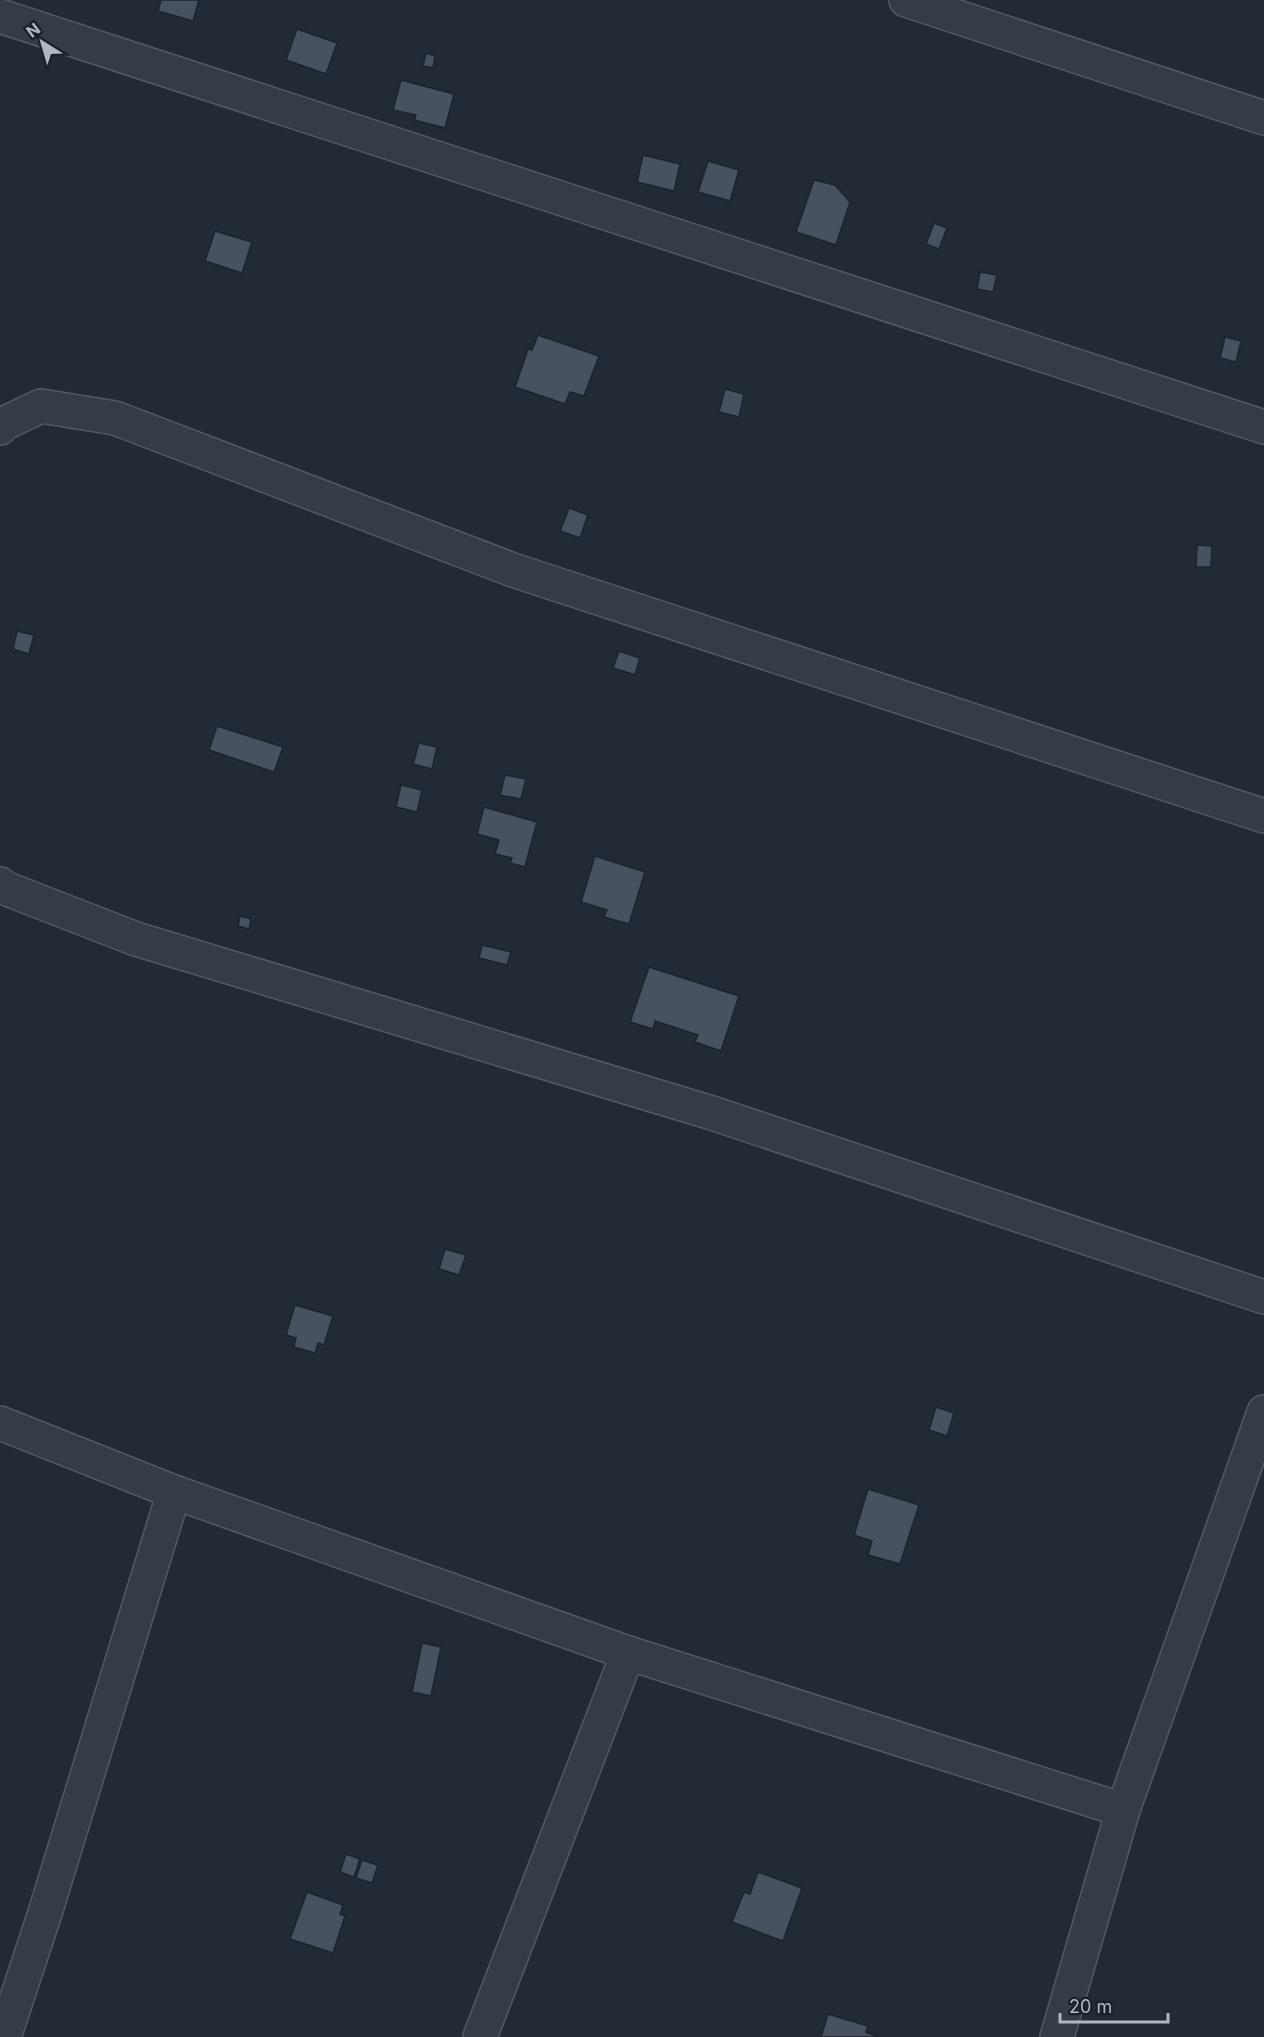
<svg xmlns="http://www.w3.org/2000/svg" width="1264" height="2037" viewBox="0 0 1264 2037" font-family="Inter,sans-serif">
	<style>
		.building { fill: #485160; stroke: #1c232d; stroke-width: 1.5 }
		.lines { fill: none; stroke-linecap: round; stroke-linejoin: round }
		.street-casing { stroke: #525a64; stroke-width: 36 }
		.street { stroke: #353c47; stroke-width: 33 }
	</style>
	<rect width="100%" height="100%" fill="#222a36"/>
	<g class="building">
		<path d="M161,0H199L193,21L158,11Z"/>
		<path d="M297,29L337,43L326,74L286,60Z"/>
		<path d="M426,53L435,56L433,68L423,66Z"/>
		<path d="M401,80L454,94L445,128L414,120L416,115L393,110Z"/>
		<path d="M643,155L680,164L674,191L637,182Z"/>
		<path d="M708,161L739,170L730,201L698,192Z"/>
		<path d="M814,180L835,185L850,202L836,245L796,232Z"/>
		<path d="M934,223L947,228L939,249L926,244Z"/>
		<path d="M215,231L252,242L242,273L205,261Z"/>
		<path d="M980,272L997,275L993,292L977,289Z"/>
		<path d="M538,335L599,356L584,396L570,392L565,404L515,387L528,349L532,350Z"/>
		<path d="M1225,337L1241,341L1236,362L1220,358Z"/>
		<path d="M725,389L744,394L739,417L719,412Z"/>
		<path d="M569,508L588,515L580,538L560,531Z"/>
		<path d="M1197,545L1212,546L1211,567H1196Z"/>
		<path d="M17,631L34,635L29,654L13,649Z"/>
		<path d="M619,651L640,658L635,675L613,668Z"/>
		<path d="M217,726L283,747L274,772L209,750Z"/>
		<path d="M419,743L437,747L432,769L413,764Z"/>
		<path d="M505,775L526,779L521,799L500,795Z"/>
		<path d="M401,785L422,790L417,812L396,807Z"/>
		<path d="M484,807L537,822L525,867L510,863L512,858L495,854L499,840L477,834Z"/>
		<path d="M595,856L645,872L629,924L604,917L607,910L581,902Z"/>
		<path d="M240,916L251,919L249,929L238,926Z"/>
		<path d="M482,945L511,952L507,965L479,958Z"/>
		<path d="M649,967L739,996L721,1051L695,1042L698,1035L655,1021L653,1029L630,1022Z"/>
		<path d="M445,1249L466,1255L459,1275L439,1269Z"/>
		<path d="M295,1305L333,1316L324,1345L318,1343L315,1353L294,1347L296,1338L286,1335Z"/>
		<path d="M936,1407L954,1413L947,1436L929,1430Z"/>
		<path d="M868,1489L919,1505L900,1564L868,1555L872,1541L854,1535Z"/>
		<path d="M422,1643L441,1647L431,1696L412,1692Z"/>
		<path d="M346,1854L360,1859L354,1877L340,1872Z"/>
		<path d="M362,1860L378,1865L372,1883L356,1878Z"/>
		<path d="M758,1872L802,1888L783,1941L732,1922L744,1892L750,1894Z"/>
		<path d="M307,1892L343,1905L340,1914L345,1916L333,1953L290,1939Z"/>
		<path d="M828,2014L868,2026L866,2032L878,2037H821Z"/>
	</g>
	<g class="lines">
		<defs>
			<g id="street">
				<path d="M906,0L1264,118"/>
				<path d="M0,16L1264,427"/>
				<path d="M0,428L3,424L41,406L115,418L513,570L1264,816"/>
				<path d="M0,884L2,887L136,939L712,1113L1264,1297"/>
				<path d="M0,1423L174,1492L628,1653L1123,1810"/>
				<path d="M4,2037L45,1913L174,1492"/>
				<path d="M480,2037L628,1653"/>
				<path d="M1057,2037L1123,1810L1264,1412"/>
			</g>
		</defs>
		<use href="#street" class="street-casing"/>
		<use href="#street" class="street"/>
	</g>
	<g transform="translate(42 42) rotate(323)" stroke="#1a212b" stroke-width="4.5" paint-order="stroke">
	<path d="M0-4.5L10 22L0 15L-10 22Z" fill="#afb7c3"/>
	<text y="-9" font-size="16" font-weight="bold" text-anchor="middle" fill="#afb7c3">N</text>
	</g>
	<path d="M1060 2013v9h108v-9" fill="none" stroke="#afb7c3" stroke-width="3"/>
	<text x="1069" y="2013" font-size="18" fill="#afb7c3" stroke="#1a212b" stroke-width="4.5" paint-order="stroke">20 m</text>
</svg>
